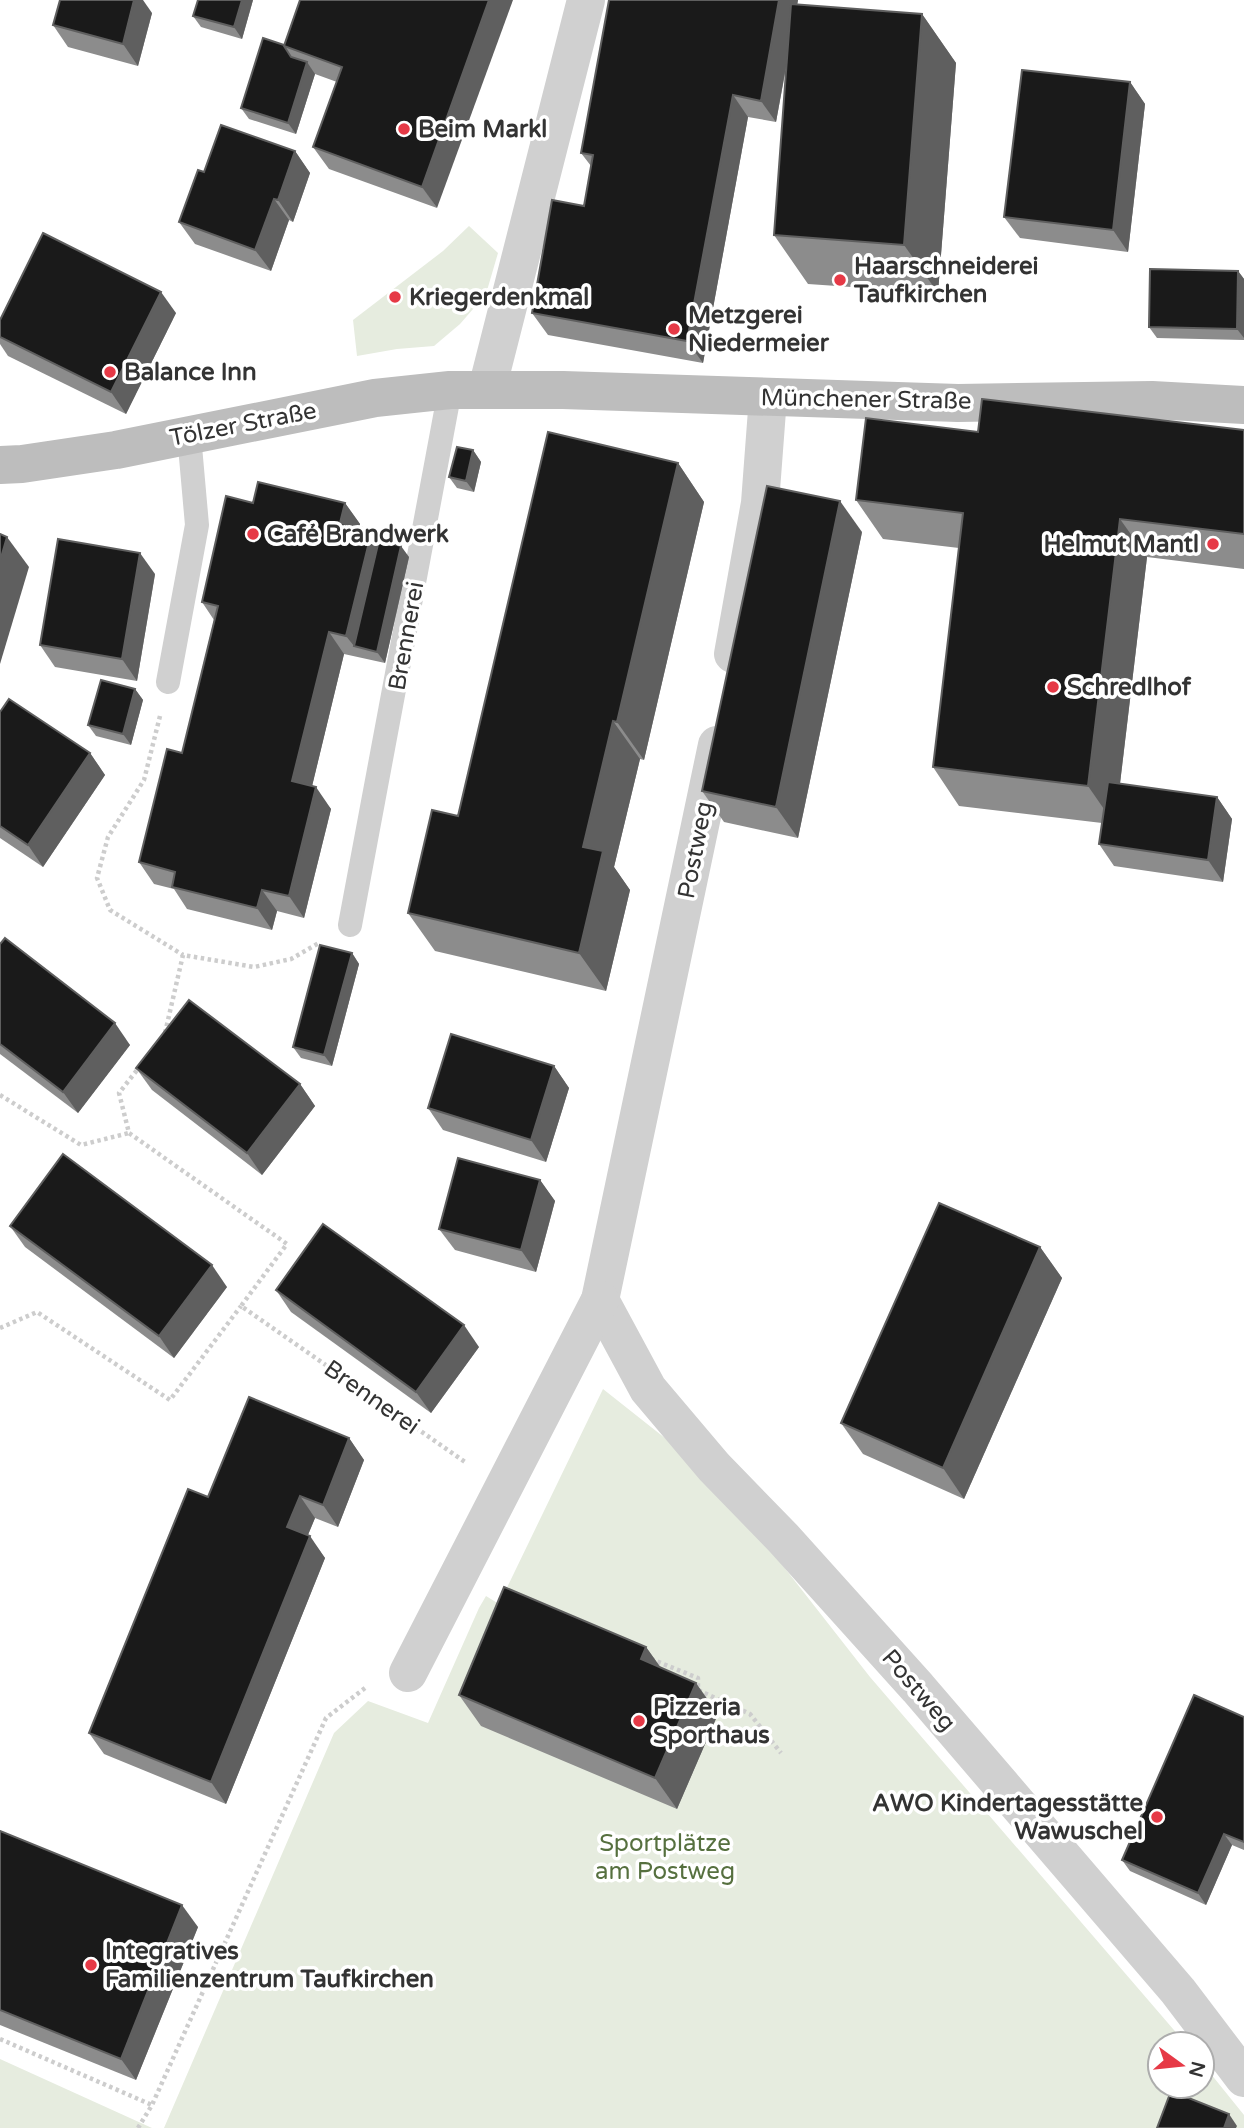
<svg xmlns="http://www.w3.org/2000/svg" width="1244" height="2128" viewBox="0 0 1244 2128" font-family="'Varela Round',sans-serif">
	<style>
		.green { fill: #e6ecdf }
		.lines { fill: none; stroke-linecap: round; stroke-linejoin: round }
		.path { stroke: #cdcdcd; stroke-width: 4.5; stroke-dasharray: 3.5 3.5; stroke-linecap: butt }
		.lane { stroke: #d0d0d0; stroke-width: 24 }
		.street { stroke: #d0d0d0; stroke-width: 38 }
		.secondary { stroke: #bdbdbd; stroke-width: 38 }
		.wall { fill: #8c8c8c }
		.shaded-wall { fill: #5f5f5f }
		.building { fill: #1a1a1a; stroke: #5f5f5f; stroke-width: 2 }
		.poi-dot { fill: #e63946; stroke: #fff; stroke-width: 2.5 }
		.labels { text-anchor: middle; stroke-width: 7; stroke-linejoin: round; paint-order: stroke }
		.poi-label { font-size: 24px; font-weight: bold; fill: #333; stroke: #fff; text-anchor: start }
		.street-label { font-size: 24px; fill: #333; stroke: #fff }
		.park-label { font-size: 24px; fill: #56703f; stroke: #fff }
	</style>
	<rect width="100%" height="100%" fill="#fff"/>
	<g class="green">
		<path d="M469,226L498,253L486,294L460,324L434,346L397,349L357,356L353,320L443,251Z"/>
		<path d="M603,1389L675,1446L730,1498L870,1677L1186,2044H1160V2086H1202V2063L1244,2115V2128H164L334,1733L368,1701L428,1723L479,1608L486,1596L499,1604Z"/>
		<path d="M0,2059L152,2128H0Z"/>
	</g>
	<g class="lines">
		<g class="path">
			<path d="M160,716L144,780L108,837L97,878L110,910L183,955"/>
			<path d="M165,1033L183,955L254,967L291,959L319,943"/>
			<path d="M141,1065L119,1093L129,1133L287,1244L241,1306L465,1462"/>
			<path d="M0,1095L81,1145L129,1133"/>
			<path d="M0,1328L37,1312L170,1400L241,1306"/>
			<path d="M651,1659L698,1678V1690L750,1714L781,1753"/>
			<path d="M0,2039L152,2105"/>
			<path d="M138,2128L152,2105L326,1718L365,1688"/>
		</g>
		<g class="lane">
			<path d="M168,682L197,525L189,435"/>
			<path d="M350,925L450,390"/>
		</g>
		<g class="street">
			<path d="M487,389L586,0"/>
			<path d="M733,654L760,503L768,397"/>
			<path d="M717,745L600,1300L648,1389L714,1467L783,1538L918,1688L1178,1991L1244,2078"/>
			<path d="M408,1673L600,1300"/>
		</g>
		<path class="secondary" d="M0,465L22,464L116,450L375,398L450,390H563L958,403L1152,400L1244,405"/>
	</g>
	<g class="wall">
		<path d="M253,0L242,39L201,27L193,16Z"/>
		<path d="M300,0L437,208L329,169L313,147L337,82L315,74L296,134L249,119L241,108L284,45Z"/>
		<path d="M609,0H798L797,5L922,14L956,63L938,293L808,284L774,235L787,63L776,122L748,117L703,363L548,335L532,313L584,206L591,166L581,153Z"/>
		<path d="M152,13L138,66L68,47L53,25Z"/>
		<path d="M1130,82L1145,104L1128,252L1020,238L1004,217Z"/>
		<path d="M295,151L310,173L293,222L289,220L271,271L195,244L179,222L204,172Z"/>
		<path d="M1238,271L1244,279V340L1157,338L1149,327Z"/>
		<path d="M176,313L126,414L8,356L0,344V320Z"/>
		<path d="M1244,430V569L1147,557L1120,784L1217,797L1232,819L1223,882L1114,866L1099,844L1102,823L959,806L933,767L959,548L883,539L856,500L978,432Z"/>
		<path d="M473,450L481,462L474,492L457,488L449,477Z"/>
		<path d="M678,463L704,502L644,760L640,759L614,867L630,890L606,991L435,951L408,913L458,816Z"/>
		<path d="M253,503H345L360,524L359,527L379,540L409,557L385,663L344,654L312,786L331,809L304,918L277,911L272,930L187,909L174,889L154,884L139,862L182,753L214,620L202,602Z"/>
		<path d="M862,532L798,838L724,822L702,791Z"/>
		<path d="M155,574L137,681L55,667L40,645Z"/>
		<path d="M135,689L143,700L131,745L96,736L88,725Z"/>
		<path d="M0,712L90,753L105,775L43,867L0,838Z"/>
		<path d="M0,944L130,1045L78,1113L0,1054Z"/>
		<path d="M352,953L359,964L332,1066L301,1058L293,1047Z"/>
		<path d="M554,1066L569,1088L546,1162L443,1130L428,1108Z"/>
		<path d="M136,1068L300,1084L315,1106L262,1175L152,1090Z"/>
		<path d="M540,1180L555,1201L536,1272L455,1250L439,1229Z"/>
		<path d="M10,1226L227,1287L174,1358L25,1247Z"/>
		<path d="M1040,1247L1062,1278L964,1499L863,1454L841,1423Z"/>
		<path d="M276,1290L479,1347L431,1413L291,1312Z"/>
		<path d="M349,1438L364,1460L338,1527L315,1518L308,1535L325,1558L226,1804L104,1754L89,1733L208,1497Z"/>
		<path d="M646,1647L661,1668L718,1714L677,1809L481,1726L459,1695Z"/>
		<path d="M1244,1717V1850L1232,1845L1206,1905L1130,1871L1122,1860Z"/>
		<path d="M0,1831L198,1927L136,2080L0,2025Z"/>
	</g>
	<g class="shaded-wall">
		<path d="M134,0H143L152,13L138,66L123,44Z"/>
		<path d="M242,0H253L242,39L234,27Z"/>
		<path d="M489,0H513L437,208L422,187Z"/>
		<path d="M779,0H798L776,122L761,101Z"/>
		<path d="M922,14L956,63L938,293L904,245Z"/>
		<path d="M307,62L315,74L296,134L288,123Z"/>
		<path d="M1130,82L1145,104L1128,252L1113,230Z"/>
		<path d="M733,95L748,117L703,363L687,341Z"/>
		<path d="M295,151L310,173L293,222L278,200Z"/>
		<path d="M274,199L289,220L271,271L255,250Z"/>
		<path d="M1238,271L1244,279V338L1237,329Z"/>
		<path d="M161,292L176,313L126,414L111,392Z"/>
		<path d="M473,450L481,462L474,492L466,481Z"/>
		<path d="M678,463L704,502L644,760L617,722Z"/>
		<path d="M840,501L862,532L798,838L776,807Z"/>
		<path d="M345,503L360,524L356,544L340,523Z"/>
		<path d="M1120,519L1147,557L1115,825L1088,786Z"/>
		<path d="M372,530L387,552L354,646L346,636Z"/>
		<path d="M7,537L29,567L0,664V561Z"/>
		<path d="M401,546L409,557L385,663L377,652Z"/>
		<path d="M140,553L155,574L137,681L122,659Z"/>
		<path d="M329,632L344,654L308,803L292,781Z"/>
		<path d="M135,689L143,700L131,745L123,734Z"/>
		<path d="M613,721L640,759L614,867L630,890L606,991L579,953L583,847Z"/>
		<path d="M90,753L105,775L43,867L28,845Z"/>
		<path d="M316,787L331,809L304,918L289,896Z"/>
		<path d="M1217,797L1232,819L1223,882L1208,860Z"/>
		<path d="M262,890L277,911L272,930L257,908Z"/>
		<path d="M352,953L359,964L332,1066L324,1055Z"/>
		<path d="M115,1023L130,1045L78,1113L63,1092Z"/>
		<path d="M554,1066L569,1088L546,1162L531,1140Z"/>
		<path d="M300,1084L315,1106L262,1175L247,1153Z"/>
		<path d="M540,1180L555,1201L536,1272L521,1250Z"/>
		<path d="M1040,1247L1062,1278L964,1499L943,1468Z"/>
		<path d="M212,1265L227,1287L174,1358L159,1336Z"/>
		<path d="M464,1325L479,1347L431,1413L416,1392Z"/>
		<path d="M349,1438L364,1460L338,1527L323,1505Z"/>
		<path d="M300,1496L315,1518L302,1549L287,1527Z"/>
		<path d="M310,1536L325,1558L226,1804L211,1782Z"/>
		<path d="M646,1647L668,1678L641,1659Z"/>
		<path d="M696,1683L718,1714L677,1809L655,1778Z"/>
		<path d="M1224,1834L1232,1845L1206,1905L1198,1893Z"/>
		<path d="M182,1905L198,1927L136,2080L121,2059Z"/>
		<path d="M1229,2114L1237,2126L1236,2128H1224Z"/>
	</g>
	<g class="building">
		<path d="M60,0H134L123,44L53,25Z"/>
		<path d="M198,0H242L234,27L193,16Z"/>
		<path d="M300,0H489L422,187L313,147L342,67L284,46Z"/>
		<path d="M609,0H779L761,101L733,95L687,341L532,313L552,200L584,206L593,155L581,153Z"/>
		<path d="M791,4L922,14L904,245L774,235Z"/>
		<path d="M263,38L284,45V46L291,57L307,62L288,123L241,108Z"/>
		<path d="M1022,70L1130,82L1113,230L1004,217Z"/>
		<path d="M221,125L295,151L278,200L274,199L255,250L179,222L198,170L204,172Z"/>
		<path d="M43,233L161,292L111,392L0,337V320Z"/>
		<path d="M1150,269L1238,271L1237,329L1149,327Z"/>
		<path d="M982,399L1244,430V534L1120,519L1088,786L933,767L963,513L856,500L866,418L978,432Z"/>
		<path d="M548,432L678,463L617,722L613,721L583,847L603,851L579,953L408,913L432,810L458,816Z"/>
		<path d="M457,447L473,450L466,481L449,477Z"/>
		<path d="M258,482L345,503L340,523L372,530L346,636L329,632L292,781L316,787L289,896L262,890L257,908L172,887L175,872L139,862L167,749L182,753L218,606L202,602L226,496L253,503Z"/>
		<path d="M767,486L840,501L776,807L702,791Z"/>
		<path d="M0,534L7,537L0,561Z"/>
		<path d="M58,539L140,553L122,659L40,645Z"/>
		<path d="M379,540L401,546L377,652L354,646Z"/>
		<path d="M101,680L135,689L123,734L88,725Z"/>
		<path d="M9,699L90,753L28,845L0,826V712Z"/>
		<path d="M1108,782L1217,797L1208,860L1099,844Z"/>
		<path d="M5,938L115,1023L63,1092L0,1044V944Z"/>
		<path d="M320,945L352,953L324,1055L293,1047Z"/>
		<path d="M189,1000L300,1084L247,1153L136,1068Z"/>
		<path d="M451,1034L554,1066L531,1140L428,1108Z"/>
		<path d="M63,1154L212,1265L159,1336L10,1226Z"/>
		<path d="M458,1158L540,1180L521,1250L439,1229Z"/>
		<path d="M939,1203L1040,1247L943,1468L841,1423Z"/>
		<path d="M323,1224L464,1325L416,1392L276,1290Z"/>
		<path d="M249,1397L349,1438L323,1505L300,1496L287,1527L310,1536L211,1782L89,1733L188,1489L208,1497Z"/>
		<path d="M504,1587L646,1647L641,1659L696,1683L655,1778L459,1695Z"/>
		<path d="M1194,1695L1244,1717V1842L1224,1834L1198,1893L1122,1860Z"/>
		<path d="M0,1831L182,1905L121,2059L0,2010Z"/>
		<path d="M1171,2091L1229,2114L1224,2128H1157Z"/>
	</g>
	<g class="poi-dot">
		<circle cx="404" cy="129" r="7"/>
		<circle cx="840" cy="280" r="7"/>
		<circle cx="395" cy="297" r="7"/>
		<circle cx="674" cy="329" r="7"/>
		<circle cx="110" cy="372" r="7"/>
		<circle cx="253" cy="534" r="7"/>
		<circle cx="1213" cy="544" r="7"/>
		<circle cx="1053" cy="687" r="7"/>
		<circle cx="639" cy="1721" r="7"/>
		<circle cx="1157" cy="1817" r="7"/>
		<circle cx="91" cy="1965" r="7"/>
	</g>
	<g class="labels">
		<g class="poi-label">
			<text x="418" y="137">Beim Markl</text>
			<text x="854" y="274">Haarschneiderei<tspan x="854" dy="28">Taufkirchen</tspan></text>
			<text x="409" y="305">Kriegerdenkmal</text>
			<text x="688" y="323">Metzgerei<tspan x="688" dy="28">Niedermeier</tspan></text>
			<text x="124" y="380">Balance Inn</text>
			<text x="267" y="542">Café Brandwerk</text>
			<text x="1199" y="552" text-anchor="end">Helmut Mantl</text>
			<text x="1067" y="695">Schredlhof</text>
			<text x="653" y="1715">Pizzeria<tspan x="653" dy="28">Sporthaus</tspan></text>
			<text x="1143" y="1811" text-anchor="end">AWO Kindertagesstätte<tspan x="1143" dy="28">Wawuschel</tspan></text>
			<text x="105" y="1959">Integratives<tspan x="105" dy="28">Familienzentrum Taufkirchen</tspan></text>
		</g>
		<g class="street-label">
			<text transform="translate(866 399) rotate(1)" y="8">Münchener Straße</text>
			<text transform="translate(243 424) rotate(-11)" y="8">Tölzer Straße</text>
			<text transform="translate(406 636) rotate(-80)" y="8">Brennerei</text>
			<text transform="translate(695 850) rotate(-79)" y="8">Postweg</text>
			<text transform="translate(372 1397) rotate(35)" y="8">Brennerei</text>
			<text transform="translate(919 1690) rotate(49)" y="8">Postweg</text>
		</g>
		<g class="park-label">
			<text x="665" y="1851">Sportplätze<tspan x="665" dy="28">am Postweg</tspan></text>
		</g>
	</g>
	<g transform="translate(1181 2065) rotate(105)"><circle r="33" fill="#ffffff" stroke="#adadad" stroke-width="2"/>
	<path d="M0-5L12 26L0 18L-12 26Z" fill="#e63946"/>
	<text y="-10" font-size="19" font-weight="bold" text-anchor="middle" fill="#333333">N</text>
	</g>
</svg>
